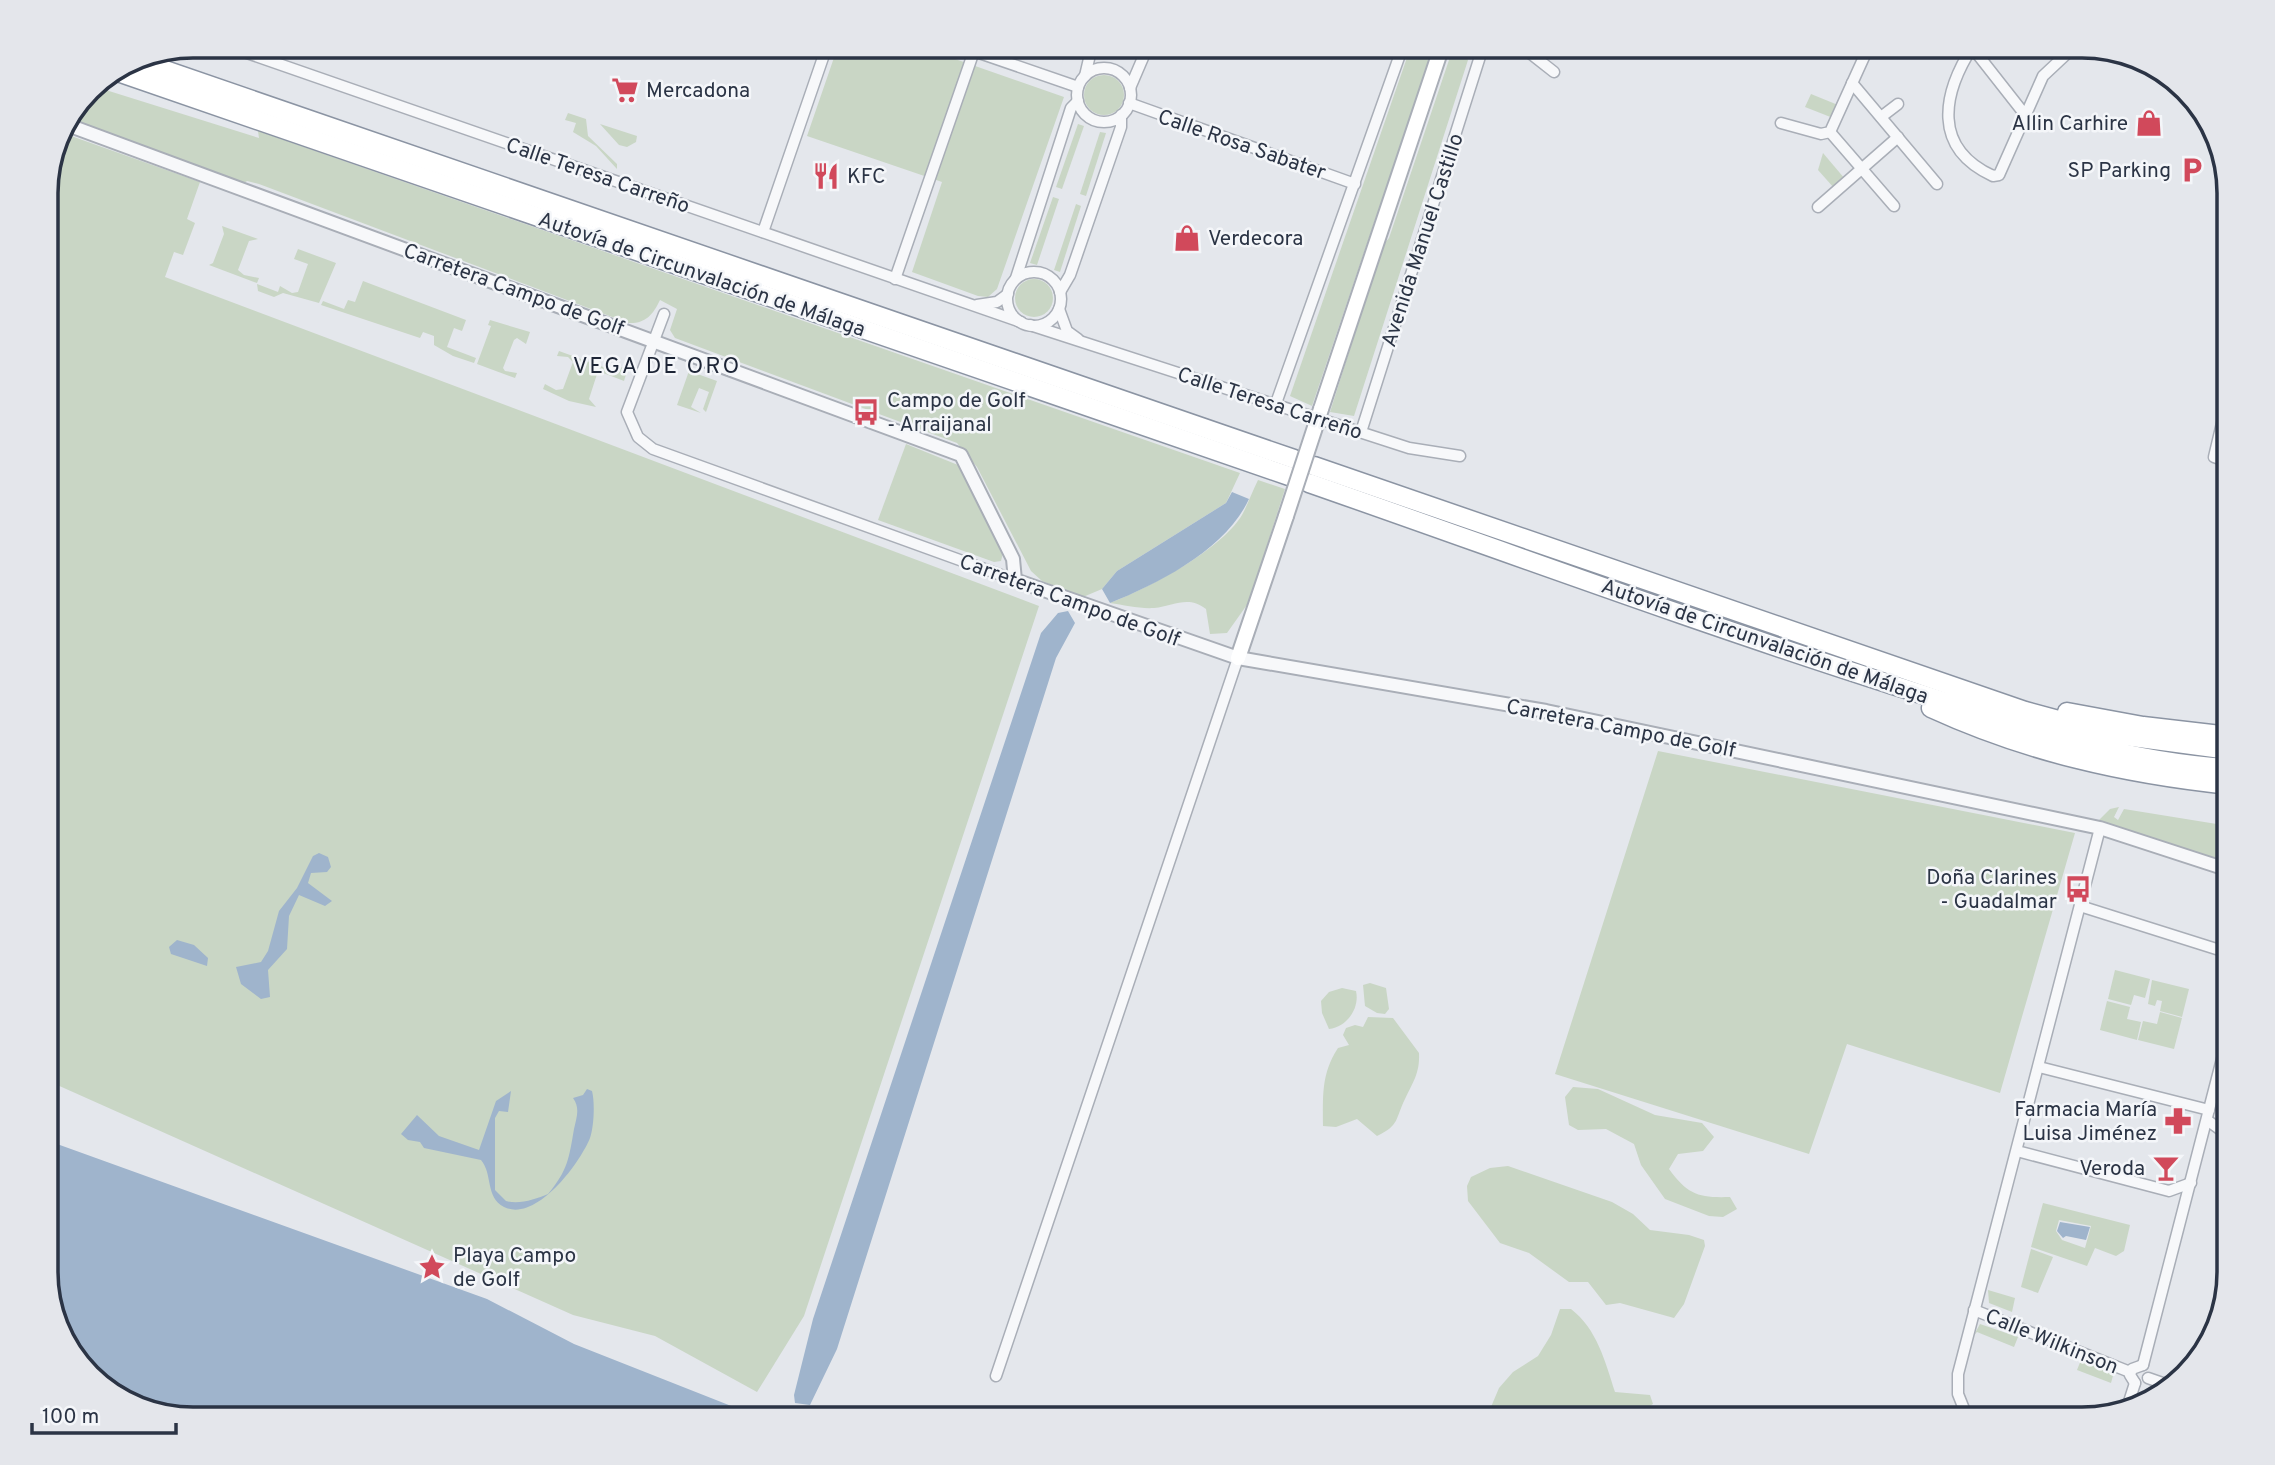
<svg xmlns="http://www.w3.org/2000/svg" width="2275" height="1465" viewBox="0 0 2275 1465" font-family="Overpass,sans-serif">
	<style>
		.green { fill: #c9d6c5; fill-rule: evenodd }
		.water { fill: #9fb4cc }
		.lines { fill: none; stroke-linecap: round; stroke-linejoin: round }
		.minor-casing { stroke: #a9aeb7; stroke-width: 13 }
		.tertiary-casing { stroke: #a9aeb7; stroke-width: 16 }
		.secondary-casing { stroke: #a9aeb7; stroke-width: 18 }
		.motorway-casing { stroke: #8b94a3; stroke-width: 21 }
		.minor { stroke: #f7f8fa; stroke-width: 10 }
		.tertiary { stroke: #f7f8fa; stroke-width: 12 }
		.secondary { stroke: #fff; stroke-width: 14 }
		.motorway { stroke: #fff; stroke-width: 18 }
		.secondary-bridge-casing { stroke: #a9aeb7; stroke-width: 18; stroke-linecap: butt }
		.secondary-bridge { stroke: #fff; stroke-width: 14 }
		.labels { text-anchor: middle; stroke-width: 5; stroke-linejoin: round; paint-order: stroke }
		.poi-label { font-size: 21px; fill: #2b3445; stroke: #f4f6f9; text-anchor: start }
		.street-label { font-size: 21px; fill: #2b3445; stroke: #f4f6f9 }
		.neighbourhood-label { font-size: 23px; letter-spacing: 2px; fill: #1d2536; stroke: #f4f6f9 }
		.rim { fill: none; stroke: #2b3445; stroke-width: 3.5 }
	</style>
	<rect width="100%" height="100%" fill="#e4e7ec"/>
	<g class="green">
		<path d="M838,46H918L1064,97L997,289L988,297L978,296L912,272L942,182L807,136Z"/>
		<path d="M1411,46H1434L1312,406L1290,396Z"/>
		<path d="M1461,51L1468,60L1354,416L1330,412L1383,245L1389,238L1450,57Z"/>
		<circle cx="1104" cy="95" r="20"/>
		<path d="M93,86L259,138L258,131L1240,473L1226,503L1117,571L1102,589L1083,597L1042,581L1031,571L977,467L957,443L675,338L670,330L677,309L660,300C653,315 645,324 628,323L259,184L247,181L243,184L69,118Z"/>
		<path d="M1811,94L1838,105L1833,118L1805,107Z"/>
		<path d="M568,113L586,119L588,136L617,164V169L596,146L573,132L576,123L565,120Z"/>
		<path d="M600,124L637,136L636,142L627,147L619,145Z"/>
		<path d="M1078,124L1084,126L1062,189L1056,187Z"/>
		<path d="M60,132L200,182L187,219L195,223L183,255L174,252L165,277L1039,606L804,1316L757,1392L655,1336L573,1315L46,1080V183Z"/>
		<path d="M1100,132L1106,133L1086,196L1080,194Z"/>
		<path d="M1823,153L1845,179L1834,188L1818,170Z"/>
		<path d="M1053,197L1059,199L1037,265L1030,263Z"/>
		<path d="M1076,204L1081,206L1060,272L1054,270Z"/>
		<path d="M222,226L258,239L249,241L238,270L244,275L259,278L257,283L209,265L213,263L224,234Z"/>
		<path d="M298,249L336,263L319,303L283,293L274,297L258,291L257,284L278,292L280,286L292,293L298,292L308,264L294,259Z"/>
		<circle cx="1034" cy="298" r="19"/>
		<path d="M363,281L466,320L462,331L454,328L447,347L476,358L474,363L453,356L434,345V336L423,332L420,338L321,305L323,301L344,309L348,300L355,302Z"/>
		<path d="M490,320L530,332L526,344L517,338L514,340L503,368L505,371L517,373L515,378L477,364L491,326L488,325Z"/>
		<path d="M559,351L617,372L622,367L628,368L624,381L598,371L589,399L596,407L569,401L543,389L545,384L556,390L563,389L573,362L568,357L557,356Z"/>
		<path d="M689,371L717,381L706,412L703,409L709,392L699,388L691,407L701,413L677,405Z"/>
		<path d="M906,444L958,465L1003,553L1001,561L994,562L878,520Z"/>
		<path d="M1258,480L1285,489L1249,602L1227,633L1210,634L1206,609C1188,595 1174,606 1154,608C1140,609 1124,605 1110,603C1148,588 1220,551 1242,515C1248,504 1252,492 1258,480Z"/>
		<path d="M1658,751L2075,833L2000,1093L1847,1044L1809,1154L1555,1074Z"/>
		<path d="M2119,807L2114,817L2118,820L2124,809L2229,826V863L2097,822L2110,809Z"/>
		<path d="M2115,970L2150,979L2145,998L2134,995L2131,1005L2108,999Z"/>
		<path d="M2152,980L2189,989L2182,1017L2160,1011L2162,1001L2157,1000L2155,1006L2148,1004Z"/>
		<path d="M1370,983L1386,988L1389,1009L1385,1014L1377,1013L1365,1006L1363,985Z"/>
		<path d="M1342,988L1356,991C1360,1008 1347,1027 1329,1029L1322,1013L1321,1001L1329,992Z"/>
		<path d="M2107,1001L2130,1007L2127,1019L2141,1022L2137,1040L2100,1030Z"/>
		<path d="M2160,1012L2182,1018L2174,1049L2138,1040L2143,1021L2157,1024Z"/>
		<path d="M1368,1017L1393,1018L1419,1053C1420,1073 1413,1082 1405,1099C1395,1119 1400,1125 1377,1136L1357,1119L1336,1127L1323,1126C1323,1096 1321,1074 1338,1048L1349,1045L1343,1035L1346,1028L1355,1025L1363,1027Z"/>
		<path d="M1573,1087L1598,1089L1655,1115L1702,1123L1714,1137L1703,1151L1678,1154L1669,1169C1688,1195 1699,1198 1730,1197L1737,1209L1723,1217L1709,1216L1665,1199L1641,1165L1634,1144L1606,1129L1578,1130L1569,1125L1565,1097Z"/>
		<path d="M1508,1166L1612,1202L1633,1214L1650,1230L1689,1235L1704,1240L1705,1246L1684,1304L1674,1318L1620,1303L1606,1305L1588,1282H1569L1529,1253L1500,1243L1468,1201L1467,1186L1471,1177L1490,1168Z"/>
		<path d="M2043,1203L2130,1225L2124,1251L2116,1256L2095,1248L2087,1266L2031,1247ZM2059,1220L2091,1226L2085,1248L2062,1240L2056,1231Z"/>
		<path d="M2031,1249L2053,1257L2038,1293L2021,1287Z"/>
		<path d="M1988,1290L2015,1298L2012,1312L1989,1303Z"/>
		<path d="M1560,1309H1571C1597,1329 1605,1361 1615,1392L1650,1395L1653,1404L1629,1419H1491L1488,1414L1499,1388L1513,1372L1538,1356L1551,1335Z"/>
		<path d="M1980,1324L2018,1337L2014,1347L1977,1332L1974,1335Z"/>
		<path d="M2081,1360L2114,1372L2111,1383L2077,1370Z"/>
	</g>
	<g class="water">
		<path d="M1232,492L1249,499C1226,549 1160,583 1110,603L1102,589L1117,571L1226,503Z"/>
		<path d="M1068,611L1075,623L1056,658L837,1349L810,1405L795,1403L794,1395L813,1319L1041,633L1058,613Z"/>
		<path d="M319,853L328,857L331,867L327,872L311,873L308,883L332,901L325,906L299,895L289,916L287,949L268,970L270,997L261,999L241,984L236,967L261,962L268,951L279,911L297,888L313,856Z"/>
		<path d="M177,940L194,945L208,958L207,966L171,954L169,947Z"/>
		<path d="M587,1089L592,1091C595,1102 594,1127 590,1138C580,1163 536,1223 504,1207C485,1197 493,1174 481,1160L424,1148L420,1142L408,1140L401,1134L417,1115L439,1136L479,1150L496,1101L511,1091L508,1112L499,1111L495,1118V1190L506,1201C519,1205 536,1199 548,1194C568,1170 569,1158 574,1129C577,1116 580,1108 573,1098L583,1095Z"/>
		<path d="M46,1140L487,1299L574,1344L749,1413L775,1419H193L111,1395L65,1346L46,1282Z"/>
		<path d="M2060,1222L2090,1227L2086,1240L2066,1236L2063,1238L2057,1231Z"/>
	</g>
	<g class="lines">
		<defs>
			<g id="minor">
				<path d="M227,46L1021,322"/>
				<path d="M959,46L1078,87"/>
				<path d="M1491,46L1523,49"/>
				<path d="M1521,46L1554,72"/>
				<path d="M1971,46L2026,116"/>
				<path d="M1973,46C1942,94 1932,148 1993,176L1999,175L2043,76L2075,46"/>
				<circle cx="1104" cy="95" r="27"/>
				<path d="M1085,76L1092,46"/>
				<path d="M1852,83L1937,184"/>
				<path d="M1130,88L1148,46"/>
				<path d="M1129,103L1355,184"/>
				<path d="M1881,117L1898,104"/>
				<path d="M1781,123L1821,134L1830,132L1869,46"/>
				<path d="M1830,132L1894,206"/>
				<path d="M1818,207L1898,137"/>
				<path d="M763,232L827,46"/>
				<circle cx="1034" cy="299" r="27"/>
				<path d="M1016,278L1071,108L1078,101"/>
				<path d="M895,279L974,51"/>
				<path d="M1060,292L1070,275L1121,127V115"/>
				<path d="M977,305L997,302L1008,294"/>
				<path d="M1059,309L1067,331L1078,339"/>
				<path d="M664,314L627,412L638,437L653,449L1015,580"/>
				<path d="M1030,325L1409,448L1460,456"/>
				<path d="M2229,394L2214,457L2229,462"/>
				<path d="M1275,406L1403,46"/>
				<path d="M1361,432L1483,47"/>
				<path d="M2080,906L2229,953"/>
				<path d="M2039,1067L2209,1110"/>
				<path d="M2207,1120L2229,1136"/>
				<path d="M2017,1151L2169,1191L2191,1183"/>
				<path d="M1974,1310L2130,1372"/>
				<path d="M2143,1365L2229,1032"/>
				<path d="M996,1376L1238,658"/>
				<path d="M2148,1378L2171,1386"/>
				<path d="M2135,1383L2130,1375L2132,1369L2143,1365"/>
				<path d="M2127,1408L2135,1383"/>
				<path d="M1968,1419L1958,1394V1374L2100,828"/>
			</g>
			<path id="tertiary" d="M65,124L961,455L1013,559L1015,580L1238,658L1546,711L2100,828L2229,870"/>
			<g id="secondary">
				<path d="M1479,46H1492"/>
				<path d="M1321,409L1442,46"/>
				<path d="M1238,658L1286,516"/>
			</g>
			<g id="motorway">
				<path d="M133,59L1294,459"/>
				<path d="M115,71L1289,476"/>
				<path d="M1314,466L2025,711L2110,734L2229,750"/>
				<path d="M1309,483C1501,550 1693,621 1887,683C2001,719 2109,761 2229,768"/>
				<path d="M1931,708C2027,752 2124,774 2229,785"/>
				<path d="M2067,712L2143,726L2229,736"/>
			</g>
		</defs>
		<use href="#minor" class="minor-casing"/>
		<use href="#tertiary" class="tertiary-casing"/>
		<use href="#secondary" class="secondary-casing"/>
		<use href="#motorway" class="motorway-casing"/>
		<use href="#minor" class="minor"/>
		<use href="#tertiary" class="tertiary"/>
		<use href="#secondary" class="secondary"/>
		<use href="#motorway" class="motorway"/>
		<defs>
			<path id="secondary-bridge" d="M1286,516L1321,409"/>
		</defs>
		<use href="#secondary-bridge" class="secondary-bridge-casing"/>
		<use href="#secondary-bridge" class="secondary-bridge"/>
	</g>
	<defs>
		<symbol id="supermarket-bare" viewBox="-9 -9 18 18"><path d="M-6-5.5h2.5l.6 2H6L4.5 2H-2.5L-4.4-4H-6ZM-1.5 3.2a1.3 1.3 0 1 0 .1 0ZM3 3.2a1.3 1.3 0 1 0 .1 0Z" fill="#d1495b" stroke="#f4f6f9" stroke-width="2.5" paint-order="stroke"/></symbol>
		<symbol id="shop-bare" viewBox="-9 -9 18 18"><path d="M-5-2.5h2.3a2.7 3.5 0 0 1 5.4 0H5L5.5 6h-11ZM-1.5-2.5h3a1.5 2.3 0 0 0-3 0Z" fill="#d1495b" stroke="#f4f6f9" stroke-width="2.5" paint-order="stroke"/></symbol>
		<symbol id="parking-bare" viewBox="-9 -9 18 18"><path d="M-3.5-5.5H1a3.5 3.5 0 0 1 0 7H-1V5.5H-3.5ZM-1-3.4V-.6H.8a1.4 1.4 0 0 0 0-2.8Z" fill="#d1495b" stroke="#f4f6f9" stroke-width="2.5" paint-order="stroke"/></symbol>
		<symbol id="restaurant-bare" viewBox="-9 -9 18 18"><path d="M-5-6h1v4h1v-4h1v4h1v-4h1v5L-1.5 .5V6h-2V.5L-5-1ZM5-6V6H3V1.5H1.5Q1.5-4 5-6Z" fill="#d1495b" stroke="#f4f6f9" stroke-width="2.5" paint-order="stroke"/></symbol>
		<symbol id="bus-bare" viewBox="-9 -9 18 18"><path d="M-5-6H5V4H4V6H2V4H-2V6H-4V4H-5ZM-3.5-4V0h7V-4ZM-3.5 1.2v1.5H-2V1.2ZM2 1.2v1.5H3.5V1.2Z" fill="#d1495b" stroke="#f4f6f9" stroke-width="2.5" paint-order="stroke"/></symbol>
		<symbol id="pharmacy-bare" viewBox="-9 -9 18 18"><path d="M-2-6h4v4h4v4h-4v4h-4v-4h-4v-4h4Z" fill="#d1495b" stroke="#f4f6f9" stroke-width="2.5" paint-order="stroke"/></symbol>
		<symbol id="bar-bare" viewBox="-9 -9 18 18"><path d="M-6-5H6L.8 .8V4.5H3.5V6h-7V4.5H-.8V.8Z" fill="#d1495b" stroke="#f4f6f9" stroke-width="2.5" paint-order="stroke"/></symbol>
		<symbol id="sight-bare" viewBox="-9 -9 18 18"><path d="M0-6L1.8-2.2L6-1.7L2.9 1.2L3.7 5.4L0 3.3L-3.7 5.4L-2.9 1.2L-6-1.7L-1.8-2.2Z" fill="#d1495b" stroke="#f4f6f9" stroke-width="2.5" paint-order="stroke"/></symbol>
	</defs>
	<g fill-rule="evenodd">
		<use href="#supermarket-bare" x="606" y="71" width="38" height="38"/>
		<use href="#shop-bare" x="2130" y="104" width="38" height="38"/>
		<use href="#parking-bare" x="2173" y="151" width="38" height="38"/>
		<use href="#restaurant-bare" x="807" y="157" width="38" height="38"/>
		<use href="#shop-bare" x="1168" y="219" width="38" height="38"/>
		<use href="#bus-bare" x="847" y="393" width="38" height="38"/>
		<use href="#bus-bare" x="2059" y="870" width="38" height="38"/>
		<use href="#pharmacy-bare" x="2159" y="1102" width="38" height="38"/>
		<use href="#bar-bare" x="2147" y="1149" width="38" height="38"/>
		<use href="#sight-bare" x="413" y="1248" width="38" height="38"/>
	</g>
	<g class="labels">
		<g class="poi-label">
			<text x="646" y="97">Mercadona</text>
			<text x="2128" y="130" text-anchor="end">Allin Carhire</text>
			<text x="2171" y="177" text-anchor="end">SP Parking</text>
			<text x="847" y="183">KFC</text>
			<text x="1208" y="245">Verdecora</text>
			<text x="887" y="407">Campo de Golf<tspan x="887" dy="24">- Arraijanal</tspan></text>
			<text x="2057" y="884" text-anchor="end">Doña Clarines<tspan x="2057" dy="24">- Guadalmar</tspan></text>
			<text x="2157" y="1116" text-anchor="end">Farmacia María<tspan x="2157" dy="24">Luisa Jiménez</tspan></text>
			<text x="2145" y="1175" text-anchor="end">Veroda</text>
			<text x="453" y="1262">Playa Campo<tspan x="453" dy="24">de Golf</tspan></text>
		</g>
		<g class="street-label">
			<text transform="translate(1242 144) rotate(19)" y="7">Calle Rosa Sabater</text>
			<text transform="translate(598 175) rotate(19)" y="7">Calle Teresa Carreño</text>
			<text transform="translate(1422 240) rotate(-72)" y="7">Avenida Manuel Castillo</text>
			<text transform="translate(702 274) rotate(19)" y="7">Autovía de Circunvalación de Málaga</text>
			<text transform="translate(514 289) rotate(20)" y="7">Carretera Campo de Golf</text>
			<text transform="translate(1270 403) rotate(18)" y="7">Calle Teresa Carreño</text>
			<text transform="translate(1070 600) rotate(20)" y="7">Carretera Campo de Golf</text>
			<text transform="translate(1765 641) rotate(19)" y="7">Autovía de Circunvalación de Málaga</text>
			<text transform="translate(1621 728) rotate(11)" y="7">Carretera Campo de Golf</text>
			<text transform="translate(2052 1341) rotate(22)" y="7">Calle Wilkinson</text>
		</g>
		<g class="neighbourhood-label">
			<text x="657" y="373">VEGA DE ORO</text>
		</g>
	</g>
	<path d="M0 0H2275V1465H0ZM193 58H2082A135 135 0 0 1 2217 193V1272A135 135 0 0 1 2082 1407H193A135 135 0 0 1 58 1272V193A135 135 0 0 1 193 58Z" fill="#e4e6eb" fill-rule="evenodd"/>
	<path class="rim" d="M193 58H2082A135 135 0 0 1 2217 193V1272A135 135 0 0 1 2082 1407H193A135 135 0 0 1 58 1272V193A135 135 0 0 1 193 58Z"/>
	<path d="M32 1423v10h144v-10" fill="none" stroke="#2b3445" stroke-width="3.5"/>
	<text x="42" y="1423" font-size="21" fill="#2b3445" stroke="#f4f6f9" stroke-width="5" paint-order="stroke">100 m</text>
</svg>
